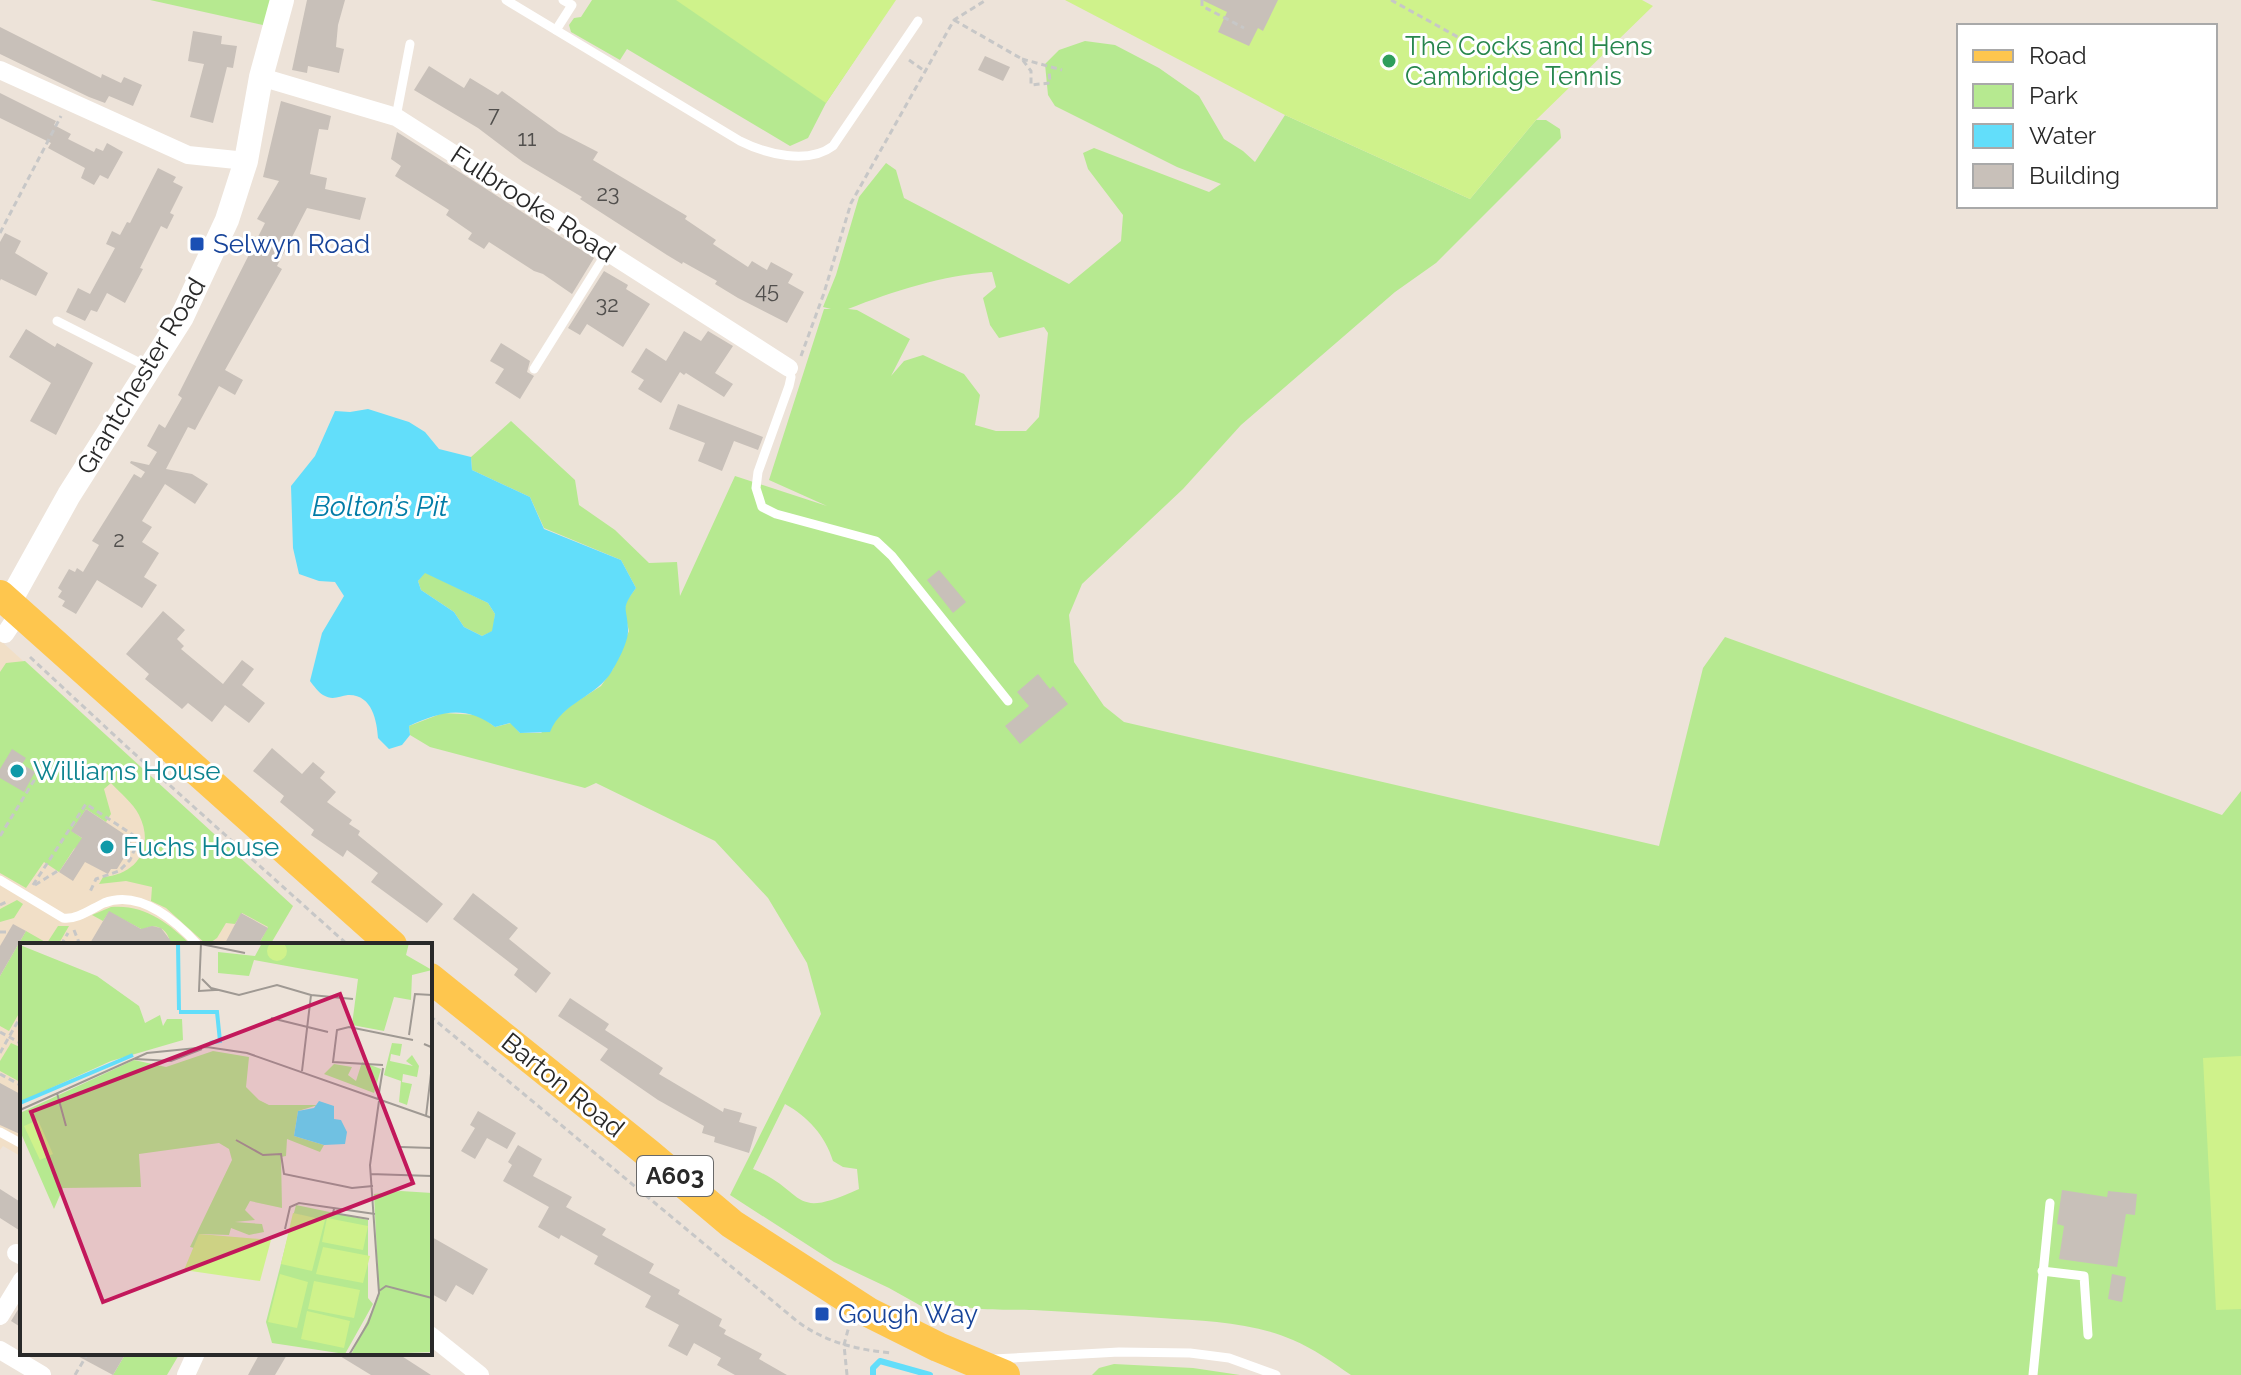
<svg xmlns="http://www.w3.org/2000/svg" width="2241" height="1375" viewBox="0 0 2241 1375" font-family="Raleway,sans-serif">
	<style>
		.education { fill: #f1dfc7 }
		.green { fill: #b6e990; fill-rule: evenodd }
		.pitch { fill: #cff28b }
		.water { fill: #62defa; fill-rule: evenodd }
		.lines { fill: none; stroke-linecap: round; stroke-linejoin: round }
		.stream { stroke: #62defa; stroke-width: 6 }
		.building { fill: #c8c0b9 }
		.path { stroke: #c7c7c7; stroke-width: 3; stroke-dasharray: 6 4; stroke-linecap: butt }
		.service { stroke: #fff; stroke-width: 9 }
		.minor { stroke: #fff; stroke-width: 18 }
		.tertiary { stroke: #fff; stroke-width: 24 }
		.primary { stroke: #fec64e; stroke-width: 30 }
		.leisure-dot { fill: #2e9e5b; stroke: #fff; stroke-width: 3 }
		.transit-dot { fill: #1a4fb4; stroke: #fff; stroke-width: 3 }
		.culture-dot { fill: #0f9aa8; stroke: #fff; stroke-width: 3 }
		.labels { text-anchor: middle; stroke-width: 6; stroke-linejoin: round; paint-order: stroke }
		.number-label { font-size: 22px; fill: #514f4d }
		.shield { fill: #fff; stroke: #696969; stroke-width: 2 }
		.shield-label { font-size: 24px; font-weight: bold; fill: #292929 }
		.leisure-label { font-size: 26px; fill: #27864d; stroke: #fff; text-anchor: start }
		.street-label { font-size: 26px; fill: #292929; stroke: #fff }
		.transit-label { font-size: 26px; fill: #164399; stroke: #fff; text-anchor: start }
		.culture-label { font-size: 26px; fill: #0d838f; stroke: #fff; text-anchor: start }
		.water-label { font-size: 28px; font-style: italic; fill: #017ba6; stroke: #fff }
		.inset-river { fill: none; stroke: #62defa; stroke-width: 4 }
		.inset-road { fill: none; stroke: #9f9993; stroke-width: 2 }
		.view { fill: #c2185b; fill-opacity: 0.15; stroke: #c2185b; stroke-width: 4 }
		.inset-edge { fill: none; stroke: #292929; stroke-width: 4 }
	</style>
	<rect width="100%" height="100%" fill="#ede3d9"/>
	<path class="education" d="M0,640L293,906L270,945H22V1157L3,1146L0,1150Z"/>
	<g class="green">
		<path d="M150,0H274L267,26Z"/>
		<path d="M592,0H895L826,103L808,138L790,146L627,49L620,60L571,32L569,25L574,18L581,17Z"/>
		<path d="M1085,41L1115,45L1159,68L1199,96L1224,139L1243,151L1255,162L1285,115L1470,199L1536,120H1546L1560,129L1561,138L1436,263L1395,292L1241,425L1183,489L1082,584L1069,615L1074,662L1104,706L1124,722L1659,846L1703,668L1725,637L2222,815L2241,791V1375H1351C1332,1362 1314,1349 1293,1340C1252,1322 1205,1321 1161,1318C1118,1315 1075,1312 1033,1310C1008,1309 963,1312 943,1300L939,1316L889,1288L834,1262L730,1195L821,1014L807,963L768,898L715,841L596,783L585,788L430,747L410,735L409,726L443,713L479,715L495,727L511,723L520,733H541L570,706L601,686L613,669L629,631L624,611L627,600L636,588L621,560L544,528L530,497L472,470L471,457L511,421L575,480L579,505L615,530L649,563L677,562L680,596L735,476L827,506L769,480L824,309H831L823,307L836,275L859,197L886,163L896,170L904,198L1069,284L1121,241L1123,215L1088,169L1083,153L1094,148L1209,192L1221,184L1177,167L1055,106L1048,95L1045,64L1059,50ZM992,272L996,287L983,298L990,325L999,338L1044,327L1048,333L1039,417L1026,431H996L975,425L980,395L964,374L923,355L904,361L891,376L910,339L857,310L848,309C894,291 943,275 992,272ZM785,1104C808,1117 825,1135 833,1161L843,1167L857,1169L859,1189C789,1221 808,1192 753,1169Z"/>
		<path d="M425,572L488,603L495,614L493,631L482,636L464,627L454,612L421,590L418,581Z"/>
		<path d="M25,661L293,906L270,945L260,942L268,927L242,913L235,924L226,923L217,938L207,945L166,908L151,901L152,887L126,881L99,884L103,877C137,875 155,847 139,815C133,803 120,793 111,783L104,789L111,814L106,822L86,809L72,831L86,841L74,849L59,872L44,862L26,888L0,873V672L6,663Z"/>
		<path d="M17,900L23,904L14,918L0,922V909Z"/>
		<path d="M111,907C144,904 169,923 191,945H170C170,930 156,921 143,930L109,912L103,921L92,915Z"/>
		<path d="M58,926H69L58,945H22V1008L9,1031L0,1026V976L26,931L47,943Z"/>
		<path d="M11,1043L22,1048V1083L0,1071V1061Z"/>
		<path d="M126,1353H180L167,1375H113Z"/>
		<path d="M1114,1364L1193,1368L1240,1375H1092L1099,1368Z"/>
	</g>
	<g class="pitch">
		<path d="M676,0H896L826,103Z"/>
		<path d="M1065,0H1642L1653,6L1536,120L1470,199L1285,115Z"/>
		<path d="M2241,1056V1309L2216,1310L2203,1058Z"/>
	</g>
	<path class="water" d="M368,409L409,422L425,432L439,449L471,457L472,470L530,497L544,529L621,560L636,588C620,610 627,606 628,629C629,641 618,661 612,671C597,697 562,702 550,732L520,733L510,723L495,727C465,705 442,711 409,726L410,735L402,745L389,749L378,738C377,721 372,694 348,695C339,696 333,701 323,695C318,692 314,686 310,681L322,633L344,596L335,582L319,581L299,574L293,548L291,486L315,456L335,411L350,412ZM425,573L488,603L495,614L492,631L482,636L464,627L454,612L421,590L418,581Z"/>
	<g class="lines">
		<path class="stream" d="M873,1375V1368L880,1361L930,1375"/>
	</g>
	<g class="building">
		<path d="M307,0H345L338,25L336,47L344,49L339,73L308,66L307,73L292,70Z"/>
		<path d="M1202,0H1278L1263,31L1258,28L1249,46L1218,32L1227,12Z"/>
		<path d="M0,27L101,78L102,74L121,83L124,77L142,85L133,106L109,96L105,103L89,97L0,54Z"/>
		<path d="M193,31L222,36L221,44L237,46L233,68L227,67L213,123L190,117L204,64L188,61Z"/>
		<path d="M985,56L1010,67L1003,81L978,70Z"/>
		<path d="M429,66L464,88L470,78L498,95L502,91L559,132L598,152L593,160L687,216L685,219L716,240L713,244L748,267L752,261L767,270L771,262L793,274L788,283L804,292L787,323L738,298L715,284L717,281L683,262L682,264L667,255L580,199L582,197L523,162L478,128L414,90Z"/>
		<path d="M0,93L56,121L54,125L71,134L68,139L94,152L96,148L103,151L107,143L123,152L108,179L100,175L94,185L81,178L85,168L48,148L51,143L0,118Z"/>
		<path d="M281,101L331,116L328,130L319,129L310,174L327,178L325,189L366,198L360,220L307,208L277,266L282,269L225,370L243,380L235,395L219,386L195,430L188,427L166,469L192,474L208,484L195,504L165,484L142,521L152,527L142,542L159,553L144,577L157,585L142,608L97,580L76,614L62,606L65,601L58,597L62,591L58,588L69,569L75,572L77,568L83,572L99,545L92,541L134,474L141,478L145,472L130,463L131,461L149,465L157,452L147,446L159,424L165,428L182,398L178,395L265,223L257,219L279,181L263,177Z"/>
		<path d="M397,132L594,258L572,294L543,274L534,271L489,242L484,249L468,239L472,233L446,215L449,210L395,176L401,166L391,159Z"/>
		<path d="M158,168L176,177L173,182L183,187L170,213L174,215L167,229L161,226L140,268L143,269L125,303L107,293L97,312L91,310L85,321L66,312L78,288L90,294L115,248L106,244L112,231L120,235L127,222L130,223Z"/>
		<path d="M5,233L21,241L15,253L48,273L36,296L1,279L0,281V242Z"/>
		<path d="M604,271L628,285L626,289L650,304L623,347L587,324L580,335L568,328Z"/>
		<path d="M26,329L55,347L57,343L93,363L56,435L30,421L51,383L9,357Z"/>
		<path d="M684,331L701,341L708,331L733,346L715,373L733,384L724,397L686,373L684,375L680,372L661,403L638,389L644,380L631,372L646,348L666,361Z"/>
		<path d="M501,343L530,361L527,372L534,376L520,399L495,383L504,369L490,361Z"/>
		<path d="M678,404L763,437L758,450L734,441L722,471L698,461L705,443L669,429Z"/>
		<path d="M939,570L966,602L953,613L927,580Z"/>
		<path d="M163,611L185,630L177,639L184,646L181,649L223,684L242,660L254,669L242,685L265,703L249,723L225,705L212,722L188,703L182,709L145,679L149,674L126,654Z"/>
		<path d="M1038,674L1050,689L1053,686L1068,704L1020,744L1005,726L1029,706L1017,692Z"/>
		<path d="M272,748L302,774L313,762L325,772L320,778L336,792L327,802L352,820L349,824L360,831L358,835L443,904L427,923L371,882L378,873L347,850L343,857L311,835L314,830L280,802L284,796L253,771Z"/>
		<path d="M12,749L26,758L22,764L35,772L24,792L0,778V769Z"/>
		<path d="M86,809L130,838L132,845L117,869H111L108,874L85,862L73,881L59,872L82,838L71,831Z"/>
		<path d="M473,893L518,928L509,939L551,973L536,993L514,975L518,969L453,919Z"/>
		<path d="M109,911L141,929L152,926L161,928L174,945H89Z"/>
		<path d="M241,913L268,928L258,945H224Z"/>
		<path d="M13,924L26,931L0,976V946Z"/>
		<path d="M570,998L609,1024L605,1030L663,1068L659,1074L723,1112L724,1108L742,1113L739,1122L757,1127L749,1153L714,1142L715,1137L702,1133L704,1126L658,1100L600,1060L608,1049L558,1016Z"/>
		<path d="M0,1083L22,1095V1135L0,1125Z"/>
		<path d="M478,1111L516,1133L507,1149L487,1138L475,1159L461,1151L475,1128L470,1125Z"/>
		<path d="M518,1145L542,1159L533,1176L572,1197L566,1207L606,1229L602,1235L654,1264L649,1273L680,1290L678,1294L722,1319L719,1326L726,1330L724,1334L762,1354L759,1359L787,1375H735L717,1365L721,1358L694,1343L687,1356L668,1346L679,1325L645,1307L651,1296L594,1264L598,1256L561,1235L559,1239L538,1227L549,1207L503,1181L512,1165L508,1162Z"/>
		<path d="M0,1189L22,1203V1232L0,1218Z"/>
		<path d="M2062,1190L2107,1197L2108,1191L2137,1194L2135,1215L2126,1214L2117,1267L2059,1259L2064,1226L2057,1224Z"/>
		<path d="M430,1236L488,1269L473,1295L456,1285L446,1302L430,1293Z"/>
		<path d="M2112,1274L2126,1277L2122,1302L2108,1299Z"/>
		<path d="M22,1303V1328L11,1321Z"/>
		<path d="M72,1353H126L113,1375Z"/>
		<path d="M260,1353H288L275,1375H248Z"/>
		<path d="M335,1353H397L431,1375H371Z"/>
	</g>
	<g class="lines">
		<g class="path">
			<path d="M1202,0V6L1244,28"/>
			<path d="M1391,0L1465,41"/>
			<path d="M954,20L1022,59L1031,71V85L1050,83L1049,70"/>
			<path d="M1022,59L1062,70"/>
			<path d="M909,60L926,72"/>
			<path d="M0,233L61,116"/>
			<path d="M801,356L824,293L851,203L954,20L986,0"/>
			<path d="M30,657L127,747L348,945"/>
			<path d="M0,836L41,769"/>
			<path d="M33,885L86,804L139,839L130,860L119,871L96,879L89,894"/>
			<path d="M35,885L59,870"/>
			<path d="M0,905L8,901"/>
			<path d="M74,930L80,945"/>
			<path d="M0,932H8"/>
			<path d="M61,945L68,933"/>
			<path d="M430,1016L798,1322C827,1343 858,1350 893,1353"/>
			<path d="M0,1032L22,1044"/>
			<path d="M0,1053L22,1014"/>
			<path d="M0,1074L22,1086"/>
			<path d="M75,1375L88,1353"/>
			<path d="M847,1375L844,1345L849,1326"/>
		</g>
		<g class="service">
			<path d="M506,0L740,141C766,154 808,165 833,146L918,21"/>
			<path d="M556,30L572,5L563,0"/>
			<path d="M396,117L410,44"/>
			<path d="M57,321L150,368"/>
			<path d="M789,368L791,377L789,386L758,472L756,488L762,507L776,514L876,541L892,556L1008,701"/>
			<path d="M534,369L607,252"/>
			<path d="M0,880L63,918C77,920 91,909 104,903C140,889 176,921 198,945"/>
			<path d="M0,1132L22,1144"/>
			<path d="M2042,1271L2084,1276L2088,1335"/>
			<path d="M994,1359L1119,1352L1190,1353L1229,1358L1276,1375"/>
			<path d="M2033,1375L2050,1203"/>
		</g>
		<g class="minor">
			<path d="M0,70L188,155L246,161"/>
			<path d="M261,77L396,117L789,368"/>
			<path d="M5,634L19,613"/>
			<path d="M16,1253L22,1256"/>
			<path d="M0,1316L22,1280"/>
			<path d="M430,1335L480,1375"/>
			<path d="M0,1350L42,1375"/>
			<path d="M186,1375L196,1353"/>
		</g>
		<path class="tertiary" d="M9,603L69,495L182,317L227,220L246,161L261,77L282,0"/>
		<g class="primary">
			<path d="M0,595L392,945"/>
			<path d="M430,978L649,1154L732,1224L870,1313L938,1347L1005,1375"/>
		</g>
	</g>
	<circle class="leisure-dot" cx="1389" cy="61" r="8"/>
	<g class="transit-dot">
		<rect x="189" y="236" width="16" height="16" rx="4"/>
		<rect x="814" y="1306" width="16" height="16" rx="4"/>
	</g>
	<g class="culture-dot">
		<circle cx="17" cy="771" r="8"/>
		<circle cx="107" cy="847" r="8"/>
	</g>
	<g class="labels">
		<g class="number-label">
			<text x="494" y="122">7</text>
			<text x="527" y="146">11</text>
			<text x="608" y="201">23</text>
			<text x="767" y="298">45</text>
			<text x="607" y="312">32</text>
			<text x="119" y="547">2</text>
		</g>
		<rect class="shield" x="637" y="1156" width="76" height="40" rx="6"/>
		<g class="shield-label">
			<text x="675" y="1184">A603</text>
		</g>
		<g class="leisure-label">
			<text x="1405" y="55">The Cocks and Hens<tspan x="1405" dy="30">Cambridge Tennis</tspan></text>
		</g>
		<g class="street-label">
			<text transform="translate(533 204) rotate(33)" y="9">Fulbrooke Road</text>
			<text transform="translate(141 376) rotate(-59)" y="9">Grantchester Road</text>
			<text transform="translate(563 1085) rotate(39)" y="9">Barton Road</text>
		</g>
		<g class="transit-label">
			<text x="213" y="253">Selwyn Road</text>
			<text x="838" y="1323">Gough Way</text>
		</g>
		<g class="culture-label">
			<text x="33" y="780">Williams House</text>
			<text x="123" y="856">Fuchs House</text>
		</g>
		<g class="water-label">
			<text x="380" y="516">Bolton’s Pit</text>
		</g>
	</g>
	<g transform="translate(20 943)">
		<rect width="412" height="412" fill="#ede3d9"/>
		<path d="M242,0H389L386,12L412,27L392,32L391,57L374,54L364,88L332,82L338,36L234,17L229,33L198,30V9L235,13ZM0,2L77,33L119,63L125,80L140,72L143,83L147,76H162L163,97L91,118L0,159ZM372,100L382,101L380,113L371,111L370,118L393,123L386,118L392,112L399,123L397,134L383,131L382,139L392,141L387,162L379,159L381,138L364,132ZM193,108L229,114L226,144L239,157L249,162H298L278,168L274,193L304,202L300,209L267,196L266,213L261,214L262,265L230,258L225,267L235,277L215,279L242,281L244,289L229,292L211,285L209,292L180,291L174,305L170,304L212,217L209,206L199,200L119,211L121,244L43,245L34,266L0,188V170L114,117L146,124ZM342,119L361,126L354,150L304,131L314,121L332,124L328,132L336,138ZM381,248L412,250V409L331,412L359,353L354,251ZM276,262L348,277V355L353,361L325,411L252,400L246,379Z" fill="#b6e990"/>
		<path d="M247 8a10 10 0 1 1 20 0a10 10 0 1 1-20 0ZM18,177L33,211L20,217L4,183ZM273,270L305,277L292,328L261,321ZM307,275L348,283L343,307L302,299ZM179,291L251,297L240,338L164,327ZM303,304L350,313L343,340L296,331ZM260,331L288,339L277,385L248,379ZM294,338L340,347L334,375L288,366ZM287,368L330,378L324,405L281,396Z" fill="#cff28b"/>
		<path d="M299,158L314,163V176L321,177L327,189L325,201L304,202L274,193L278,168L294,165Z" fill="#62defa"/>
		<path class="inset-river" d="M158,0L159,67M159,69H197L200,98L190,100M0,160L113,112"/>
		<path class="inset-road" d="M181,0L179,48L195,47M181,1L225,10M182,36L191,45L219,52L257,42L291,52L282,128M291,52L333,56M251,75L308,89M389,92L395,51L412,52M404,101L411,104V122M115,116L151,118L182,106M363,122L313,119L317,87L329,84L393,97M37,150L46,183M358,156L363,125M0,167L127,110L187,104L227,110L412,175M406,173L412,122M216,197L243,212L261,211L264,231L332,245L353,243M381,204L412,205M350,231L412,233M314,266L313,270L349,276M265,286L270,264L279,260L355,271M359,348L366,343L412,355M329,412L348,380L359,350L350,222L359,158"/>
		<path class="view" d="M320,51L393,240L83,359L11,169Z"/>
		<rect width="412" height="412" class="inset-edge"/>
	</g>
	<rect x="1957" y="24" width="260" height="184" fill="#ffffff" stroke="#a9a9a9" stroke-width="2"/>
	<rect x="1973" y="50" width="40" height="12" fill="#fec64e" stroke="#a9a9a9" stroke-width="2"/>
	<text x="2029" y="64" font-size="24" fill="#292929">Road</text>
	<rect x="1973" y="84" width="40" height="24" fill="#b6e990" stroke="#a9a9a9" stroke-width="2"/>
	<text x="2029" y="104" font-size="24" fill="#292929">Park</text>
	<rect x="1973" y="124" width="40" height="24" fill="#62defa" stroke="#a9a9a9" stroke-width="2"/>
	<text x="2029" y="144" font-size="24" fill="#292929">Water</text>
	<rect x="1973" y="164" width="40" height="24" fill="#c8c0b9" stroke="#a9a9a9" stroke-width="2"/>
	<text x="2029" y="184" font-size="24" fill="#292929">Building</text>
</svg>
